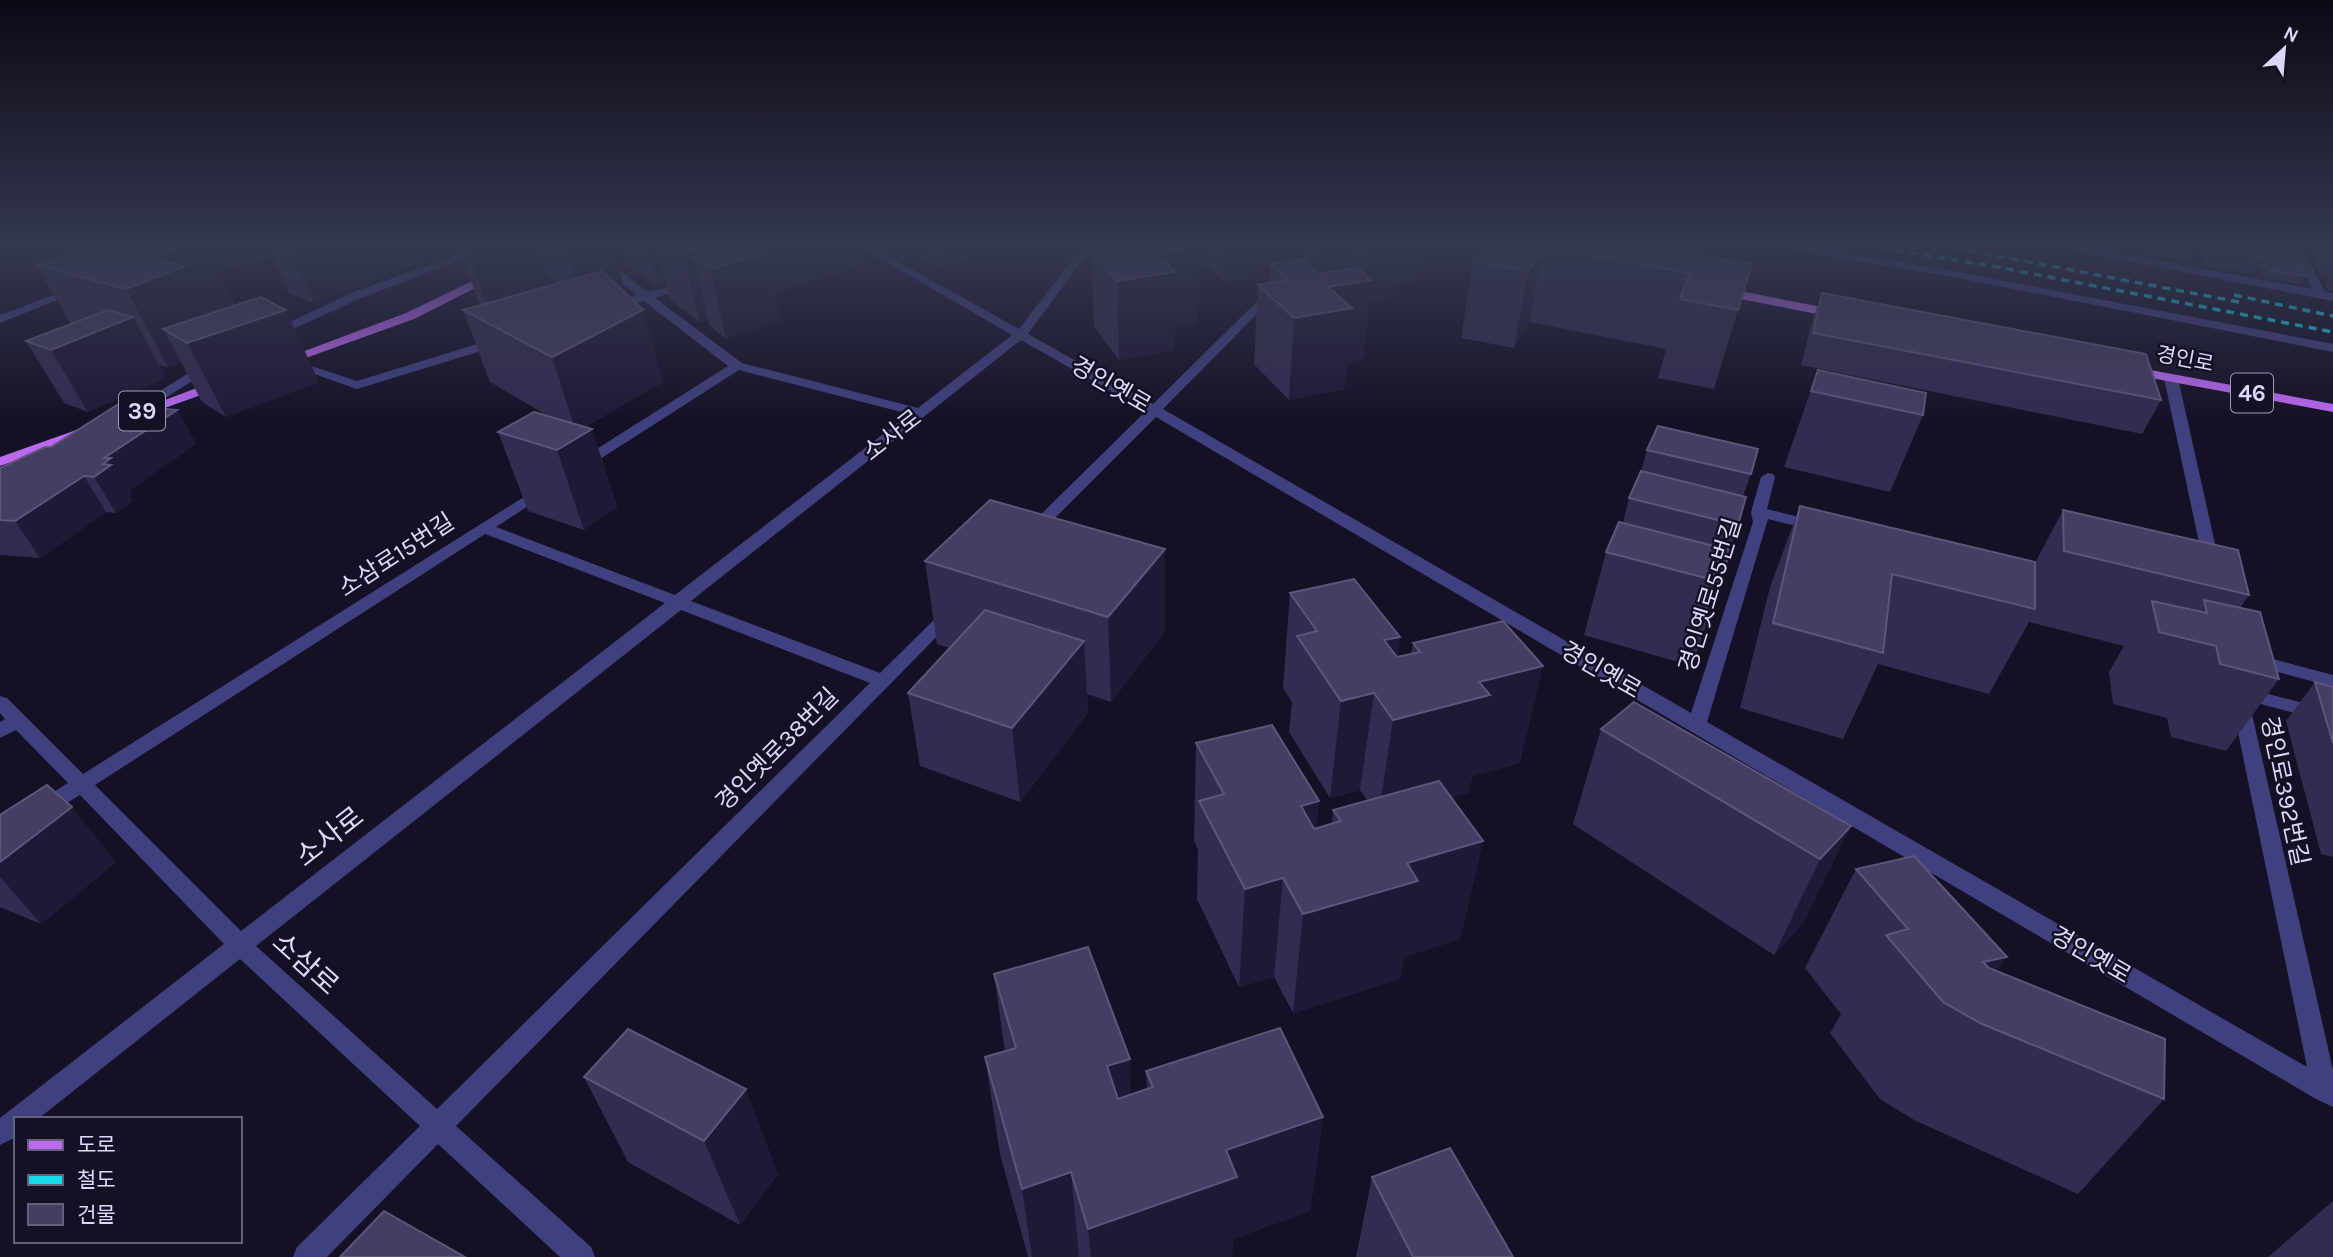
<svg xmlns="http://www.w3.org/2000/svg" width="2333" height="1257" viewBox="0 0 2333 1257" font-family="Karla,'Noto Sans KR',sans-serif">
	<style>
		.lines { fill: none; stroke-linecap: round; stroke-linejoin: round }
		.minor { fill: #41407f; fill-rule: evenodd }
		.major { fill: #bb69f1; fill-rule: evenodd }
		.rail { stroke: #16d9e9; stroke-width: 3.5; stroke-dasharray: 8 6; stroke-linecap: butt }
		.wall { fill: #322c50; fill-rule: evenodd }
		.shaded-wall { fill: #1e1937 }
		.building { fill: #443e62; stroke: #5c567a; stroke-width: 2 }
		.labels { text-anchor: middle; stroke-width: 5; stroke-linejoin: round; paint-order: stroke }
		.far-street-label { font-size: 21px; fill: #dbd8fb; stroke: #141124 }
		.shield { fill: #141124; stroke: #9f9cba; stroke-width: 2 }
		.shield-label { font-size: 23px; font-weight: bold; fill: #dbd8fb }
		.street-label { font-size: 24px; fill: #dbd8fb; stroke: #141124 }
		.near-street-label { font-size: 28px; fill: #dbd8fb; stroke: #141124 }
	</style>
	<rect width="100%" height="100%" fill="#141124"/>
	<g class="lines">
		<g class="minor">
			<path d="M476,248H491L359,299L275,337H267L265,334L351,293Z"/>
			<path d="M578,248H590L648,292L692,282V286L655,298L742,363L918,408L1012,335L862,248H874L1019,329L1081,248H1091L1028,334L1153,404L1311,248H1322L1163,409L1691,713L1753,522L1751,512L1761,477L1768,473L1773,474L1775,477L1767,509L1823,523L1825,526L1817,531L1768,519L1707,722L2307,1067L2232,703L2237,698L2233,693L2235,689L2242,687L2333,711V723L2249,701L2333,1070V1107L2316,1099L1156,417L1038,535H1026L1024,532L1026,529L1146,411L1021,340L691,601L880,673L944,610L950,609L959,614L456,1126L591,1247L595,1257H560L438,1144L327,1257H293L297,1247L420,1126L240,959L38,1119H16V1137L0,1145V1118L224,944L80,795L0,844V826L68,783L16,730L0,738V722L5,719L0,713V696L7,698L83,774L543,485L551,490L548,493L496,527L675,595L909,414L739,370L586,468H576L574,465L576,462L728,366L644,301L607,310V304L637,295ZM485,534L665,603L241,931L95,785ZM681,610L870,683L437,1109L256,946Z"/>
			<path d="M1790,248H1814L1948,270L2333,344V352L1948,276L1796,251Z"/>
			<path d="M2069,248H2091L2312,289L2291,248H2302L2325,292L2333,293V301L2075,251Z"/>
			<path d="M72,288L82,290L0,323V315Z"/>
			<path d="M500,337L504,338V344L357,389L286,364L293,360L357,381Z"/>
			<path d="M208,361L213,362V368L130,420H120L118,417Z"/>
			<path d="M2171,374L2178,378L2220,566L2212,571L2204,566L2164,378Z"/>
			<path d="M2254,654L2333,675V687L2248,664L2245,660Z"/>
		</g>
		<g class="major">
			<path d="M527,248H540L495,278L414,319L289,364H279L278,361L406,313L487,274Z"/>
			<path d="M1720,287L1837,310L1843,314L1837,318L1716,294L1714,291Z"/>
			<path d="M2129,366L2333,404V412L2124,373L2122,370Z"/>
			<path d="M218,380L223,381V387L137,418L132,419L125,415Z"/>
			<path d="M82,428L89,432L87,435L0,466V457Z"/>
		</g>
		<g class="rail">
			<path d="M1882,248L1997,267L2333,332"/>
			<path d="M1956,248L2244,303"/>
			<path d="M2234,295L2333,316"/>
		</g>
	</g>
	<g class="wall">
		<path d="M86,248H415L421,263L314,303L289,293L273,257L219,272L235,305L319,382L226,417L202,402L181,362L168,367L159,365L166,378L88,412L64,403L26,341L71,324L36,265Z"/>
		<path d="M458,248H613L625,290L623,291L663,382L585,427L592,429L617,507L584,530L528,511L498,432L550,417L490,382L463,310L480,305ZM549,278L557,284L551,285Z"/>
		<path d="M621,248H862L864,265L776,292H775L781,321L726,339L710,326L708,320L700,322L670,300L666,284L658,287L626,265Z"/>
		<path d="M921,248H969L971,260L942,266L927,262Z"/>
		<path d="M1107,248H1283L1282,260L1253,264L1252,278L1224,282L1211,268L1199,270L1198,323L1175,327L1174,350L1119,360L1094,327L1091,250Z"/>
		<path d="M1308,248H1423L1419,280L1394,284L1392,300L1369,303L1363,359L1347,362L1344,389L1289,400L1254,364L1258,285L1269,283L1270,264H1307Z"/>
		<path d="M1483,248H1655L1752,264L1714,389L1658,378L1666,349L1529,322L1514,348L1461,338L1473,261Z"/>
		<path d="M2137,248H2198L2191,261L2139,253Z"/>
		<path d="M2201,248H2293L2290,254L2300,263L2298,266L2305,276L2300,284L2263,278L2259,269L2261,266L2259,265L2254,274L2204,266L2199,252Z"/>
		<path d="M2309,248H2333V291L2328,290L2325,283L2329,276L2319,275L2315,265L2319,259L2313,258Z"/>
		<path d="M1822,293L2161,400L2142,434L1801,365L1811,325Z"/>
		<path d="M1818,370L1923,415L1890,492L1784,467Z"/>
		<path d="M177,410L196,444L130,490L132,494L129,496L132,501L116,513L106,512L40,558L0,555V468L51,447Z"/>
		<path d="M1647,450L1751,474L1743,496L1738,525L1730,550L1721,582L1692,666L1584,635L1606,552L1623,523L1629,498L1641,472Z"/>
		<path d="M1800,506L2035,563L2063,510L2249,595L2240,608L2279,679L2226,751L2171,737L2167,718L2113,704L2109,672L2124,646L2029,622L1989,694L1878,664L1843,739L1740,708L1770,587Z"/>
		<path d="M1165,549V631L1111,702L1087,694L1088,713L1020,802L920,766L908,693L950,648L937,644L925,561Z"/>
		<path d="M1290,593L1400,637L1397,657L1411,654L1413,643L1520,763L1472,776L1469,792L1452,797L1483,841L1460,939L1404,957L1400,979L1293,1013L1274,977L1239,987L1197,899L1198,849L1194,841L1196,743L1319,801L1316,828L1332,824L1333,810L1367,800L1360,790L1330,798L1289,732L1292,702L1283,688Z"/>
		<path d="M2315,682L2333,687V857L2321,854L2286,721Z"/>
		<path d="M1601,729L1851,826L1803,923L1774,955L1573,824Z"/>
		<path d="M0,815L116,862L41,924L0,907Z"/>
		<path d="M1856,869L1997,972L2164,1099L2078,1194L1914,1120L1880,1099L1830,1033L1841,1014L1805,968Z"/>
		<path d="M994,974L1131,1095L1147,1089L1146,1071L1323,1117L1310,1211L1233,1239L1232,1257H1028L1000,1154L985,1057L1005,1052Z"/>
		<path d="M584,1077L778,1174L740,1225L628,1162Z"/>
		<path d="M1372,1177L1513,1257H1356Z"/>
		<path d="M2333,1201V1257H2268Z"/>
	</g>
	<g class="shaded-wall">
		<path d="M175,248H269L273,257L219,272L238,312L286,310L319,382L226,417L187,343L163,329L181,362L168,367L126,289L149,257Z"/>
		<path d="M289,248H415L421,263L314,303Z"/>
		<path d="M467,248H539L555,296L491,315Z"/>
		<path d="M566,248H613L625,290L583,303Z"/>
		<path d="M647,248H656L666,284L658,287Z"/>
		<path d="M705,248H733L767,253L781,321L726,339L710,269L693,258L708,320L700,322L683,254Z"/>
		<path d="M767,248H862L864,265L776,292Z"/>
		<path d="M940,248H969L971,260L942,266Z"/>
		<path d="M1180,248H1212L1211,268L1199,270L1198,323L1175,327L1174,350L1119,360L1117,281L1157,253Z"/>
		<path d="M1225,248H1283L1282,260L1253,264L1252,278L1224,282Z"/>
		<path d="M1319,248H1351L1348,284L1365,281L1369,248H1423L1419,280L1394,284L1392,300L1369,303L1363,359L1347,362L1344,389L1289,400L1294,318L1316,293Z"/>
		<path d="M1544,248L1529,322L1514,348L1528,271Z"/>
		<path d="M643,310L663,382L576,432L552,357Z"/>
		<path d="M133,317L166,378L88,412L51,350Z"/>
		<path d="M177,410L196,444L130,490L132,494L129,496L132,501L116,513L94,477L103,464L104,458Z"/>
		<path d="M592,429L617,507L584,530L557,450Z"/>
		<path d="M84,476L106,512L40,558L15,521Z"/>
		<path d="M1165,549V631L1111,702L1108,617Z"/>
		<path d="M1400,637L1389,714L1384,640Z"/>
		<path d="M1084,641L1088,713L1020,802L1012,728Z"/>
		<path d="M1543,666L1520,763L1472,776L1469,792L1378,818L1393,720L1479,682Z"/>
		<path d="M1374,693L1360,790L1330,798L1341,701Z"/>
		<path d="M1319,801L1308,900L1301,806Z"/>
		<path d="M72,807L116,862L41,924L0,877V862Z"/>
		<path d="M1851,826L1803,923L1774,955L1820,859Z"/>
		<path d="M1483,841L1460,939L1404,957L1400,979L1293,1013L1303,914L1407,863Z"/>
		<path d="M1283,878L1274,977L1239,987L1245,889Z"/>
		<path d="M2007,957L1967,1015L1983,962Z"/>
		<path d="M1130,1059L1133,1155L1107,1066Z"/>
		<path d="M746,1089L778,1174L740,1225L704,1141Z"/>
		<path d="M1323,1117L1310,1211L1233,1239L1232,1257H1091L1088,1229L1226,1150Z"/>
		<path d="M1071,1172L1079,1257H1032L1022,1189Z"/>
	</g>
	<g class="building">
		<path d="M86,248H175L149,257L185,266L126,289L36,265Z"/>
		<path d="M674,248H705L683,254Z"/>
		<path d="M729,248H759L767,253L710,269L693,258Z"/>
		<path d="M1108,248H1189L1157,253L1175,272L1117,281L1091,250Z"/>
		<path d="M1483,248H1544L1528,271L1473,261Z"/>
		<path d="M1545,248H1655L1752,264L1738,310L1680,299L1690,273Z"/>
		<path d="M2211,248H2258L2263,258L2212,251Z"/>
		<path d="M2259,249L2296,255L2300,263L2262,257Z"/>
		<path d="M2324,250L2333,251V260L2328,259Z"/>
		<path d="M1302,259L1319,274L1357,268L1371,280L1328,287L1352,308L1294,318L1258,285L1287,280L1270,264Z"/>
		<path d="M2263,261L2300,267L2305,276L2267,270Z"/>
		<path d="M602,271L643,310L552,357L463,310Z"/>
		<path d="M1822,293L2146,354L2161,400L1813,333Z"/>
		<path d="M261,297L286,310L187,343L163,329Z"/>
		<path d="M108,310L133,317L51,350L26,341Z"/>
		<path d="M1818,370L1926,393L1923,415L1811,391Z"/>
		<path d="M117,405L177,410L104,458H111L103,464L111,465L94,477L84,476L15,521L0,520V468L45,447H51Z"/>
		<path d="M534,412L592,429L557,450L498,432Z"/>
		<path d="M1658,426L1758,449L1751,474L1647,450Z"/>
		<path d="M1641,471L1746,497L1738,525L1629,498Z"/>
		<path d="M990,500L1165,549L1108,617L925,561Z"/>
		<path d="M1800,506L2035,562V609L1892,574L1883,653L1773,623Z"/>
		<path d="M2063,510L2238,550L2249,595L2064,551Z"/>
		<path d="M1619,522L1730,550L1721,582L1606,552Z"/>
		<path d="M1354,579L1400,637L1384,640L1397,657L1420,652L1413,643L1503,621L1543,666L1479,682L1490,695L1393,720L1374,693L1341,701L1297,636L1317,631L1290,593Z"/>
		<path d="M2204,600L2260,612L2279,679L2220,664L2216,646L2159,632L2152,601L2207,613Z"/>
		<path d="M985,610L1084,641L1012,728L908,693Z"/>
		<path d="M2315,682L2333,687V743Z"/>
		<path d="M1634,702L1851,826L1820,859L1601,729Z"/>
		<path d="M1272,725L1319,801L1301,806L1314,829L1341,821L1333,810L1439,781L1483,841L1407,863L1418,881L1303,914L1283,878L1245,889L1199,801L1224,794L1196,743Z"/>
		<path d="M47,785L72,807L0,862V815Z"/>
		<path d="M1914,856L2007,957L1983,962L1989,968L2165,1039L2164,1099L1980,1023L1943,1002L1886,935L1908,929L1856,869Z"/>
		<path d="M1088,947L1130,1059L1107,1066L1118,1099L1153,1087L1146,1071L1280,1028L1323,1117L1226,1150L1237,1177L1088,1229L1071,1172L1022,1189L985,1057L1016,1048L994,974Z"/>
		<path d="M628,1029L746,1089L704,1141L584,1077Z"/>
		<path d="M1450,1148L1513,1257H1413L1372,1177Z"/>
		<path d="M384,1211L465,1257H340Z"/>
	</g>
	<linearGradient id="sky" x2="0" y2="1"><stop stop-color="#0b0914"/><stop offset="0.58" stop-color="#343850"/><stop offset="1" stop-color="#343850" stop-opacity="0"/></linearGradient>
	<rect width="2333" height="424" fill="url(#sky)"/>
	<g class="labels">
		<g class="far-street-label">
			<text transform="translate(2185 359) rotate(11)" y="7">경인로</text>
		</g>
		<g class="shield">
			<rect x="2231" y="373.5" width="42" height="39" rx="5"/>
			<rect x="119" y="391.5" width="46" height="39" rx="5"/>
		</g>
		<g class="shield-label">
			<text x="2252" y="401">46</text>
			<text x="142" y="419">39</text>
		</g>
		<g class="street-label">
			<text transform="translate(1111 385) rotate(30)" y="8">경인옛로</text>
			<text transform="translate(892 435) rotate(-38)" y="8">소사로</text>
			<text transform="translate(396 555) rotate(-33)" y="8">소삼로15번길</text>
			<text transform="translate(1710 595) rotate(-73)" y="8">경인옛로55번길</text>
			<text transform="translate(1601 670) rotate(30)" y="8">경인옛로</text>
			<text transform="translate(777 749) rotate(-45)" y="8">경인옛로38번길</text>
			<text transform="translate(2285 791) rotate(78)" y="8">경인로392번길</text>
			<text transform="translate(2091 955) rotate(30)" y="8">경인옛로</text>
		</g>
		<g class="near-street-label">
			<text transform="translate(329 836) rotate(-38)" y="10">소사로</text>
			<text transform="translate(306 963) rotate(42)" y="10">소삼로</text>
		</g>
	</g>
	<rect x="14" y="1117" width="228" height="126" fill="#141124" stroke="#64617a" stroke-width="2"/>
	<rect x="28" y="1140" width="35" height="10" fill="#bb69f1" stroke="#64617a" stroke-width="2"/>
	<text x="77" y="1152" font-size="21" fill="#dbd8fb">도로</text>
	<rect x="28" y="1175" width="35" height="10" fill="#16d9e9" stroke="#64617a" stroke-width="2"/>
	<text x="77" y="1187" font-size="21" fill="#dbd8fb">철도</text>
	<rect x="28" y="1204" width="35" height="21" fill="#443e62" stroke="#64617a" stroke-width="2"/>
	<text x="77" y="1222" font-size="21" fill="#dbd8fb">건물</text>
	<g transform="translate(2284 49) rotate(26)" stroke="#141124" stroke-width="5" paint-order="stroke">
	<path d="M0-5L12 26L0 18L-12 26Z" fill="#dbd8fb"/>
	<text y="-10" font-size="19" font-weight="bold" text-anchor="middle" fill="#dbd8fb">N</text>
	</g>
</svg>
